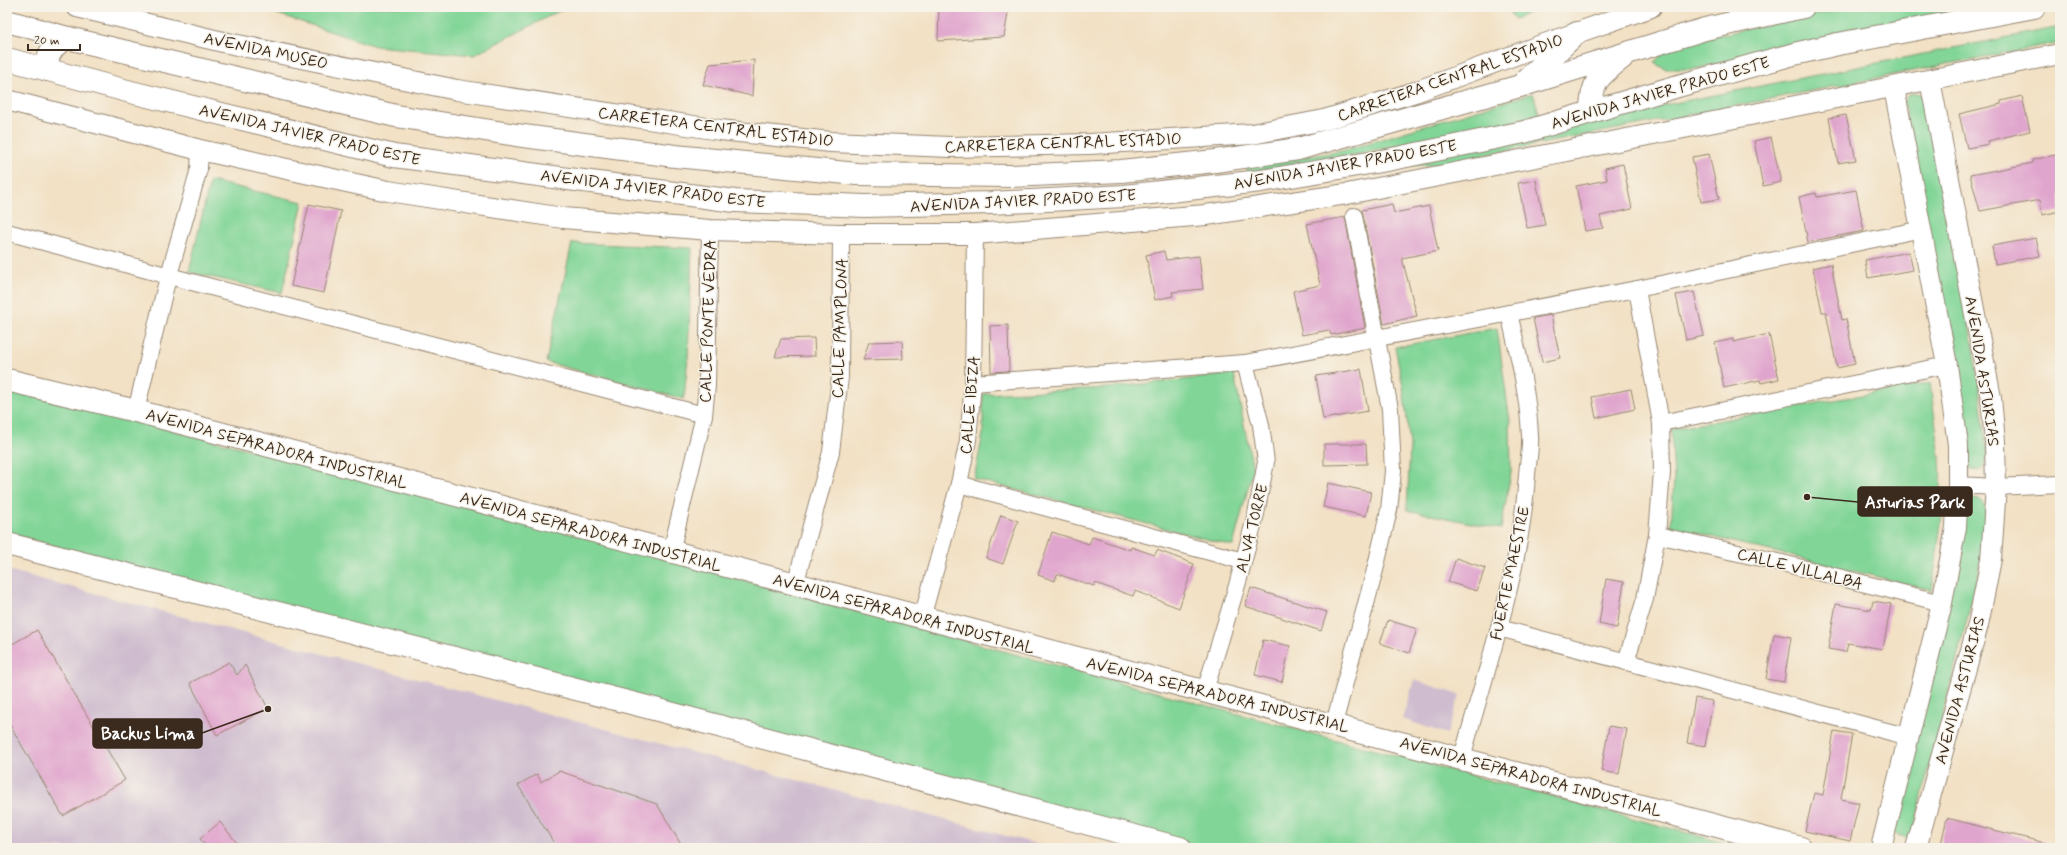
<svg xmlns="http://www.w3.org/2000/svg" width="2067" height="855" viewBox="0 0 2067 855" font-family="Mynerve,sans-serif">
	<style>
		.industrial { fill: #cfbdcf }
		.green { fill: #81d597; stroke: #5e805a }
		.building { fill: #e0a5cd }
		.lines { fill: none; stroke-linecap: round; stroke-linejoin: round }
		.minor-casing { stroke: #968672; stroke-width: 18 }
		.tertiary-casing { stroke: #968672; stroke-width: 22 }
		.secondary-casing { stroke: #968672; stroke-width: 24 }
		.primary-casing { stroke: #968672; stroke-width: 24 }
		.minor { stroke: #fff; stroke-width: 16 }
		.tertiary { stroke: #fff; stroke-width: 20 }
		.secondary { stroke: #fff; stroke-width: 22 }
		.primary { stroke: #fff; stroke-width: 22 }
		.labels { text-anchor: middle; stroke-width: 3; stroke-linejoin: round; paint-order: stroke }
		.street-label { font-size: 16px; fill: #3b2a1e; stroke: #f7f3e8 }
		.leader { fill: none; stroke: #3b2a1e; stroke-width: 1.5 }
		.callout-dot { fill: #3b2a1e; stroke: #f7f3e8; stroke-width: 1.5 }
		.callout { fill: #3b2a1e; stroke: #3b2a1e; stroke-width: 1.5 }
		.callout-label { font-size: 17px; text-anchor: middle; font-weight: bold; fill: #fff }
	</style>
	<rect width="100%" height="100%" fill="#f7f3e8"/>
	<filter id="ink" filterUnits="userSpaceOnUse"><feTurbulence type="fractalNoise" baseFrequency=".025" numOctaves="2"/><feDisplacementMap in="SourceGraphic" scale="8" xChannelSelector="R" yChannelSelector="G"/><feConvolveMatrix kernelMatrix="1 2 1 2 8 2 1 2 1" color-interpolation-filters="sRGB"/></filter>
	<filter id="wash" filterUnits="userSpaceOnUse"><feTurbulence type="fractalNoise" baseFrequency=".012" numOctaves="4" result="noise"/><feDisplacementMap in="SourceGraphic" scale="16" xChannelSelector="R" yChannelSelector="G"/><feGaussianBlur stdDeviation="0.9" result="paint"/><feColorMatrix in="noise" values="0 0 0 0 0 0 0 0 0 0 0 0 0 0 0 0 0 1.4 0 .05"/><feComposite in="paint" operator="in"/></filter>
	<g filter="url(#wash)">
		<rect width="100%" height="100%" fill="#f2e1c5"/>
		<g class="industrial">
			<path d="M7,570L1052,848H7Z"/>
			<path d="M1414,680L1460,695L1447,734L1402,719Z"/>
		</g>
		<g class="green">
			<path d="M256,7H562L563,9L474,55L375,46Z"/>
			<path d="M1505,7H1542L1515,19Z"/>
			<path d="M1852,7H1977L1695,69H1666L1654,63L1664,52L1685,42Z"/>
			<path d="M2060,27V42L1433,165H1382L1487,140Z"/>
			<path d="M1533,93L1540,116L1341,158L1247,172V166L1342,151Z"/>
			<path d="M1916,93L1922,95L1927,106C1949,218 1974,331 1986,445C1988,459 1985,480 1966,466L1904,103L1910,94Z"/>
			<path d="M210,181L303,202L282,293L189,272Z"/>
			<path d="M572,243L692,248L688,357L684,399L546,362Z"/>
			<path d="M1497,328L1510,422L1511,472L1501,529L1407,510L1410,446L1403,386L1395,347Z"/>
			<path d="M1234,374L1253,469L1233,546L974,479L983,434V394L1107,388Z"/>
			<path d="M1930,383L1940,456L1942,516L1932,590L1671,527L1674,478L1671,429Z"/>
			<path d="M7,390C358,473 706,571 1055,665C1284,727 1514,786 1744,848H1182L7,533Z"/>
			<path d="M1978,499C1992,507 1986,530 1986,544L1913,831L1911,837L1908,838L1892,833L1965,507L1967,500Z"/>
		</g>
		<g id="blocks">
			<g class="building">
				<path d="M939,7H1009L1004,37L938,41Z"/>
				<path d="M754,60L752,96L703,85L710,64Z"/>
				<path d="M2022,96L2030,131L1988,141L1989,144L1967,148L1959,114L2001,104V101Z"/>
				<path d="M1846,115L1856,160L1838,163L1829,118Z"/>
				<path d="M1771,137L1781,182L1763,186L1754,141Z"/>
				<path d="M1709,154L1719,199L1701,202L1692,157Z"/>
				<path d="M2060,154V211L2042,215L2040,200L1980,211L1970,175L2033,163L2032,160Z"/>
				<path d="M1623,164L1632,209L1600,216L1603,228L1585,231L1576,186L1607,180L1605,168Z"/>
				<path d="M1536,180L1545,225L1527,228L1518,183Z"/>
				<path d="M1856,190L1864,231L1808,242L1799,197L1816,193L1817,197Z"/>
				<path d="M309,204L341,211L324,293L291,286Z"/>
				<path d="M1392,204L1394,213L1429,206L1438,251L1402,258L1417,316L1384,324L1362,210Z"/>
				<path d="M1345,217L1365,328L1331,335L1329,330L1302,335L1293,291L1320,285L1307,224Z"/>
				<path d="M2036,238L2040,256L1995,264L1992,246Z"/>
				<path d="M1164,251L1166,260L1199,256L1203,289L1172,292L1173,296L1155,300L1146,255Z"/>
				<path d="M1909,252L1913,270L1868,278L1865,260Z"/>
				<path d="M1831,264L1842,320L1846,319L1855,364L1837,368L1826,312H1822L1813,268Z"/>
				<path d="M1694,292L1704,336L1686,340L1676,295Z"/>
				<path d="M1551,315L1560,358L1542,362L1533,318Z"/>
				<path d="M1008,325L1009,371L991,372L990,326Z"/>
				<path d="M1769,334L1779,379L1761,383L1760,380L1724,388L1715,343L1733,339V342Z"/>
				<path d="M814,338L815,356L775,357L781,339Z"/>
				<path d="M902,341L903,359L863,360L869,342Z"/>
				<path d="M1361,369L1368,411L1323,419L1316,376Z"/>
				<path d="M1631,389L1635,409L1596,418L1592,397Z"/>
				<path d="M1324,444H1366L1367,464L1324,465Z"/>
				<path d="M1328,483L1371,492L1366,516L1323,507Z"/>
				<path d="M1001,515L1018,521L1003,564L986,558Z"/>
				<path d="M1052,532L1089,544L1092,537L1130,550L1131,547L1155,555L1157,550L1194,564L1179,608L1135,591L1133,596L1095,583L1094,586L1057,574L1055,581L1038,575Z"/>
				<path d="M1456,558L1485,568L1477,591L1448,582Z"/>
				<path d="M1606,579L1624,582L1617,628L1599,624Z"/>
				<path d="M1251,588L1327,612L1321,631L1245,606Z"/>
				<path d="M1873,601L1891,604L1883,649L1848,643L1846,652L1828,649L1836,604L1871,610Z"/>
				<path d="M1388,620L1417,629L1409,653L1380,643Z"/>
				<path d="M37,630L125,780L63,816L7,720V647Z"/>
				<path d="M1774,634L1791,637L1784,682L1766,679Z"/>
				<path d="M1263,640L1290,646L1282,682L1255,675Z"/>
				<path d="M229,662L237,675L245,665L268,708L217,735L190,683Z"/>
				<path d="M1695,698L1713,701L1705,746L1687,743Z"/>
				<path d="M1609,726L1627,729L1619,774L1601,771Z"/>
				<path d="M1834,731L1852,734L1841,799L1859,803L1850,841L1805,831L1814,793L1823,795Z"/>
				<path d="M559,771L657,804L683,848H557L518,785L537,774L541,782Z"/>
				<path d="M1947,818L2045,843L2044,848H1940Z"/>
				<path d="M220,822L241,848H207L200,839Z"/>
			</g>
		</g>
	</g>
	<g filter="url(#ink)">
		<use href="#blocks" fill-opacity="0" stroke="#968672" stroke-width="1"/>
		<g class="lines">
			<defs>
				<g id="minor">
					<path d="M7,232L184,280L704,415"/>
					<path d="M973,383L1245,363L1637,289L1922,229"/>
					<path d="M136,411L165,289L199,169L200,150"/>
					<path d="M1661,423L1947,365"/>
					<path d="M959,484L1243,561"/>
					<path d="M1958,485L1996,487L2060,484"/>
					<path d="M1657,535L1774,561L1942,603"/>
					<path d="M671,552L704,415L707,386L710,230"/>
					<path d="M795,585L831,452L840,377L841,234"/>
					<path d="M922,618L959,484L968,440L973,383L975,234"/>
					<path d="M1499,628L1909,737"/>
					<path d="M1626,662L1645,599L1657,535L1662,472L1661,423L1637,289"/>
					<path d="M1205,691L1238,582L1256,514L1266,462L1261,425L1245,363"/>
					<path d="M1334,724L1375,570L1389,510L1393,471L1390,409L1354,216"/>
					<path d="M1462,758C1487,665 1521,572 1527,475C1528,462 1531,448 1530,435C1528,394 1518,353 1509,313"/>
				</g>
				<g id="tertiary">
					<path d="M77,7L223,42L457,90L720,130L831,142L950,147L1090,144L1252,134L1324,120L1415,92L1539,46L1651,7"/>
					<path d="M7,100L200,150L388,191L563,218L710,230L841,234H975L1206,215L1347,194L2060,54"/>
					<path d="M1881,848L1942,603L1956,527L1958,485V445L1947,365L1894,88"/>
					<path d="M1916,848L1978,625L1991,559L1996,487L1995,442L1991,398L1930,80"/>
				</g>
				<g id="secondary">
					<path d="M7,380L136,411L1801,848"/>
					<path d="M7,544L643,706L1180,848"/>
				</g>
				<g id="primary">
					<path d="M7,21L68,38L396,116L516,135L675,156L857,174L1010,176L1121,171L1215,161L1298,149L1520,86L1705,29L1803,7"/>
					<path d="M7,59L131,92L394,156L735,201L865,206L991,203L1124,196L1261,181L1387,160L1524,132L1678,86L1794,54L1838,44L2034,7"/>
					<path d="M47,70C46,54 54,44 68,38"/>
					<path d="M1525,81L1577,33"/>
					<path d="M1591,112C1591,81 1599,76 1622,58"/>
				</g>
			</defs>
			<use href="#minor" class="minor-casing"/>
			<use href="#tertiary" class="tertiary-casing"/>
			<use href="#secondary" class="secondary-casing"/>
			<use href="#primary" class="primary-casing"/>
			<use href="#minor" class="minor"/>
			<use href="#tertiary" class="tertiary"/>
			<use href="#secondary" class="secondary"/>
			<use href="#primary" class="primary"/>
		</g>
	</g>
	<g class="labels">
		<g class="street-label">
			<text transform="translate(266 50) rotate(12)" y="6">AVENIDA MUSEO</text>
			<text transform="translate(1450 77) rotate(-19)" y="6">CARRETERA CENTRAL ESTADIO</text>
			<text transform="translate(1660 92) rotate(-16)" y="6">AVENIDA JAVIER PRADO ESTE</text>
			<text transform="translate(716 126) rotate(7)" y="6">CARRETERA CENTRAL ESTADIO</text>
			<text transform="translate(310 134) rotate(13)" y="6">AVENIDA JAVIER PRADO ESTE</text>
			<text transform="translate(1063 142) rotate(-2)" y="6">CARRETERA CENTRAL ESTADIO</text>
			<text transform="translate(1345 164) rotate(-10)" y="6">AVENIDA JAVIER PRADO ESTE</text>
			<text transform="translate(653 188) rotate(7)" y="6">AVENIDA JAVIER PRADO ESTE</text>
			<text transform="translate(1023 200) rotate(-3)" y="6">AVENIDA JAVIER PRADO ESTE</text>
			<text transform="translate(707 321) rotate(-88)" y="6">CALLE PONTE VEDRA</text>
			<text transform="translate(839 328) rotate(-88)" y="6">CALLE PAMPLONA</text>
			<text transform="translate(1983 371) rotate(81)" y="6">AVENIDA ASTURIAS</text>
			<text transform="translate(969 405) rotate(-85)" y="6">CALLE IBIZA</text>
			<text transform="translate(277 448) rotate(15)" y="6">AVENIDA SEPARADORA INDUSTRIAL</text>
			<text transform="translate(1251 528) rotate(-76)" y="6">ALVA TORRE</text>
			<text transform="translate(591 531) rotate(15)" y="6">AVENIDA SEPARADORA INDUSTRIAL</text>
			<text transform="translate(1800 568) rotate(14)" y="6">CALLE VILLALBA</text>
			<text transform="translate(1509 573) rotate(-78)" y="6">FUERTE MAESTRE</text>
			<text transform="translate(904 613) rotate(15)" y="6">AVENIDA SEPARADORA INDUSTRIAL</text>
			<text transform="translate(1959 690) rotate(-75)" y="6">AVENIDA ASTURIAS</text>
			<text transform="translate(1218 694) rotate(14)" y="6">AVENIDA SEPARADORA INDUSTRIAL</text>
			<text transform="translate(1531 776) rotate(15)" y="6">AVENIDA SEPARADORA INDUSTRIAL</text>
		</g>
	</g>
	<path class="leader" d="M1807 497L1858 502M268 709L202 733"/>
	<g class="callout-dot">
		<circle cx="1807" cy="497" r="4"/>
		<circle cx="268" cy="709" r="4"/>
	</g>
	<g class="callout">
		<rect x="1858" y="487" width="114" height="29" rx="4"/>
		<rect x="93" y="719" width="109" height="29" rx="4"/>
	</g>
	<g class="callout-label">
		<text x="1915" y="508">Asturias Park</text>
		<text x="148" y="739">Backus Lima</text>
	</g>
	<rect width="2067" height="855" fill="none" stroke="#f7f3e8" stroke-width="24"/>
	<path d="M28 44v6h52v-6" fill="none" stroke="#3b2a1e" stroke-width="2"/>
	<text x="34" y="44" font-size="12" fill="#3b2a1e" stroke="#f7f3e8" stroke-width="3" paint-order="stroke">20 m</text>
</svg>
